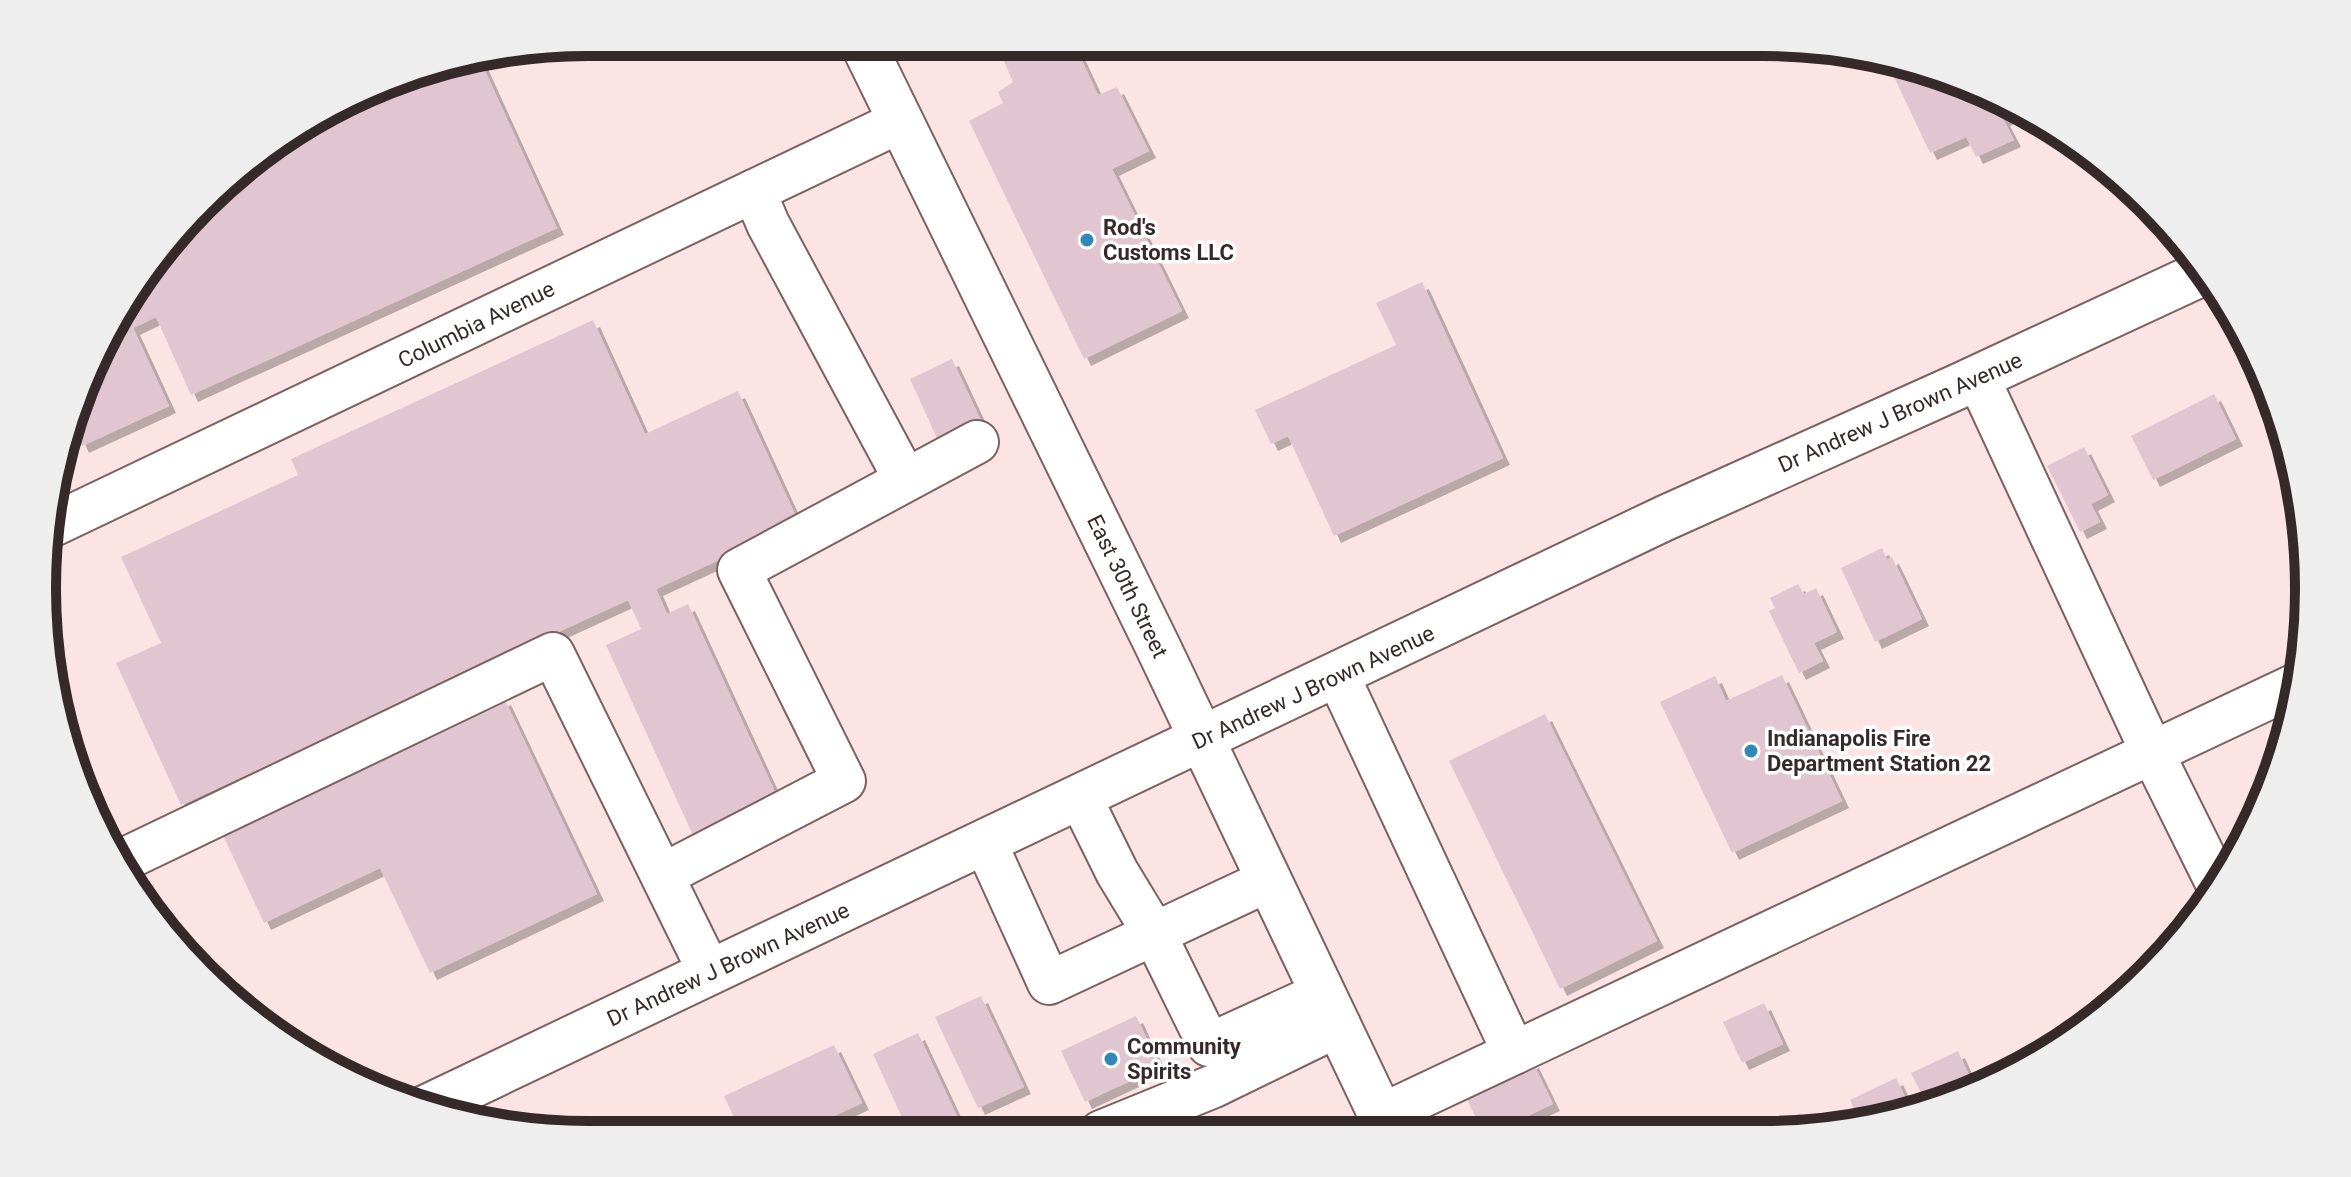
<svg xmlns="http://www.w3.org/2000/svg" width="2351" height="1177" viewBox="0 0 2351 1177" font-family="Roboto,sans-serif">
	<style>
		.building { fill: #e1c6d1; filter: url(#shadow) }
		.lines { fill: none; stroke-linecap: round; stroke-linejoin: round }
		.minor-casing { stroke: #7b6160; stroke-width: 46 }
		.major-casing { stroke: #7b6160; stroke-width: 48 }
		.minor { stroke: #fff; stroke-width: 42 }
		.major { stroke: #fff; stroke-width: 44 }
		.poi-dot { fill: #3188b7; stroke: #fff; stroke-width: 3 }
		.labels { text-anchor: middle; stroke-width: 7; stroke-linejoin: round; paint-order: stroke }
		.poi-label { font-size: 22px; font-weight: bold; fill: #352929; stroke: #fff; text-anchor: start }
		.street-label { font-size: 22px; fill: #352929; stroke: #fff }
		.rim { fill: none; stroke: #352929; stroke-width: 10 }
	</style>
	<defs>
		<filter id="shadow"><feDropShadow dx="7" dy="7" stdDeviation="0" flood-color="#0004"/></filter>
	</defs>
	<rect width="100%" height="100%" fill="#fde4e4"/>
	<g class="building">
		<path d="M1015,42H1073L1098,95L1117,87L1149,151L1112,169L1182,311L1084,359L969,121L1003,103L998,92L1013,82L999,50Z"/>
		<path d="M1885,58L1904,61L2004,98L2022,110L2003,119L2014,140L1976,157L1966,137L1930,153Z"/>
		<path d="M480,60L557,228L191,395L156,317L133,328L169,406L82,446L71,422L84,379L134,285L255,155L361,99L426,69Z"/>
		<path d="M1422,282L1503,458L1334,536L1288,436L1271,444L1255,410L1396,345L1376,303Z"/>
		<path d="M593,320L645,434L738,391L799,523L656,589L667,614L688,604L781,805L697,844L606,645L641,629L628,600L181,805L116,663L161,643L121,557L298,475L291,459Z"/>
		<path d="M952,359L983,425L940,445L910,379Z"/>
		<path d="M2262,373L2280,412V418L2258,375Z"/>
		<path d="M2214,394L2236,439L2153,480L2131,436Z"/>
		<path d="M2084,447L2108,495L2091,504L2100,522L2080,532L2047,466Z"/>
		<path d="M1882,548L1887,560L1892,557L1922,619L1875,642L1841,568Z"/>
		<path d="M1798,584L1804,594L1816,588L1837,632L1814,643L1823,661L1799,673L1769,611L1775,608L1770,598Z"/>
		<path d="M1782,675L1842,801L1732,853L1660,702L1715,676L1726,701Z"/>
		<path d="M504,698L597,894L430,973L380,868L264,923L221,831Z"/>
		<path d="M1545,714L1657,941L1560,989L1449,761Z"/>
		<path d="M2149,971L2120,998L2115,987Z"/>
		<path d="M981,996L1024,1087L978,1108L935,1017Z"/>
		<path d="M1764,1003L1783,1044L1742,1063L1723,1022Z"/>
		<path d="M1136,1016L1160,1067L1085,1102L1061,1051Z"/>
		<path d="M918,1033L961,1125L944,1133H909L873,1054Z"/>
		<path d="M834,1045L862,1103L797,1133H741L724,1096Z"/>
		<path d="M1958,1051L1976,1091L1927,1105L1911,1073Z"/>
		<path d="M1532,1061L1553,1104L1495,1131H1482L1464,1093Z"/>
		<path d="M1896,1078L1911,1110L1861,1123L1850,1100Z"/>
		<path d="M1800,1113L1807,1129L1832,1117L1838,1129L1777,1131L1774,1125Z"/>
		<path d="M693,1119L699,1133L660,1134Z"/>
	</g>
	<g class="lines">
		<defs>
			<g id="minor">
				<path d="M754,191L768,224L905,479"/>
				<path d="M1978,378L2152,752L2217,883"/>
				<path d="M51,526L901,121"/>
				<path d="M1338,676L1514,1053"/>
				<path d="M1080,797L1117,872L1154,933L1209,1045L1323,993"/>
				<path d="M985,842L1049,983L1269,880"/>
				<path d="M121,861L553,654L710,973"/>
				<path d="M663,875L844,781L739,570L977,442"/>
				<path d="M1382,1115L2298,684"/>
				<path d="M1101,1132L1214,1086L1339,1025"/>
			</g>
			<g id="major">
				<path d="M862,42L1158,647L1389,1132"/>
				<path d="M425,1108L1665,518L1957,387L2205,272"/>
			</g>
		</defs>
		<use href="#minor" class="minor-casing"/>
		<use href="#major" class="major-casing"/>
		<use href="#minor" class="minor"/>
		<use href="#major" class="major"/>
	</g>
	<g class="poi-dot">
		<circle cx="1087" cy="240" r="8"/>
		<circle cx="1751" cy="751" r="8"/>
		<circle cx="1111" cy="1059" r="8"/>
	</g>
	<g class="labels">
		<g class="poi-label">
			<text x="1103" y="235">Rod's<tspan x="1103" dy="25">Customs LLC</tspan></text>
			<text x="1767" y="746">Indianapolis Fire<tspan x="1767" dy="25">Department Station 22</tspan></text>
			<text x="1127" y="1054">Community<tspan x="1127" dy="25">Spirits</tspan></text>
		</g>
		<g class="street-label">
			<text transform="translate(476 324) rotate(-26)" y="8">Columbia Avenue</text>
			<text transform="translate(1900 412) rotate(-24)" y="8">Dr Andrew J Brown Avenue</text>
			<text transform="translate(1128 586) rotate(64)" y="8">East 30th Street</text>
			<text transform="translate(1313 687) rotate(-25)" y="8">Dr Andrew J Brown Avenue</text>
			<text transform="translate(728 964) rotate(-25)" y="8">Dr Andrew J Brown Avenue</text>
		</g>
	</g>
	<path d="M0 0H2351V1177H0ZM588 56H1763A532 532 0 0 1 2295 588V589A532 532 0 0 1 1763 1121H588A532 532 0 0 1 56 589V588A532 532 0 0 1 588 56Z" fill="#efeeee" fill-rule="evenodd"/>
	<path class="rim" d="M588 56H1763A532 532 0 0 1 2295 588V589A532 532 0 0 1 1763 1121H588A532 532 0 0 1 56 589V588A532 532 0 0 1 588 56Z"/>
</svg>
